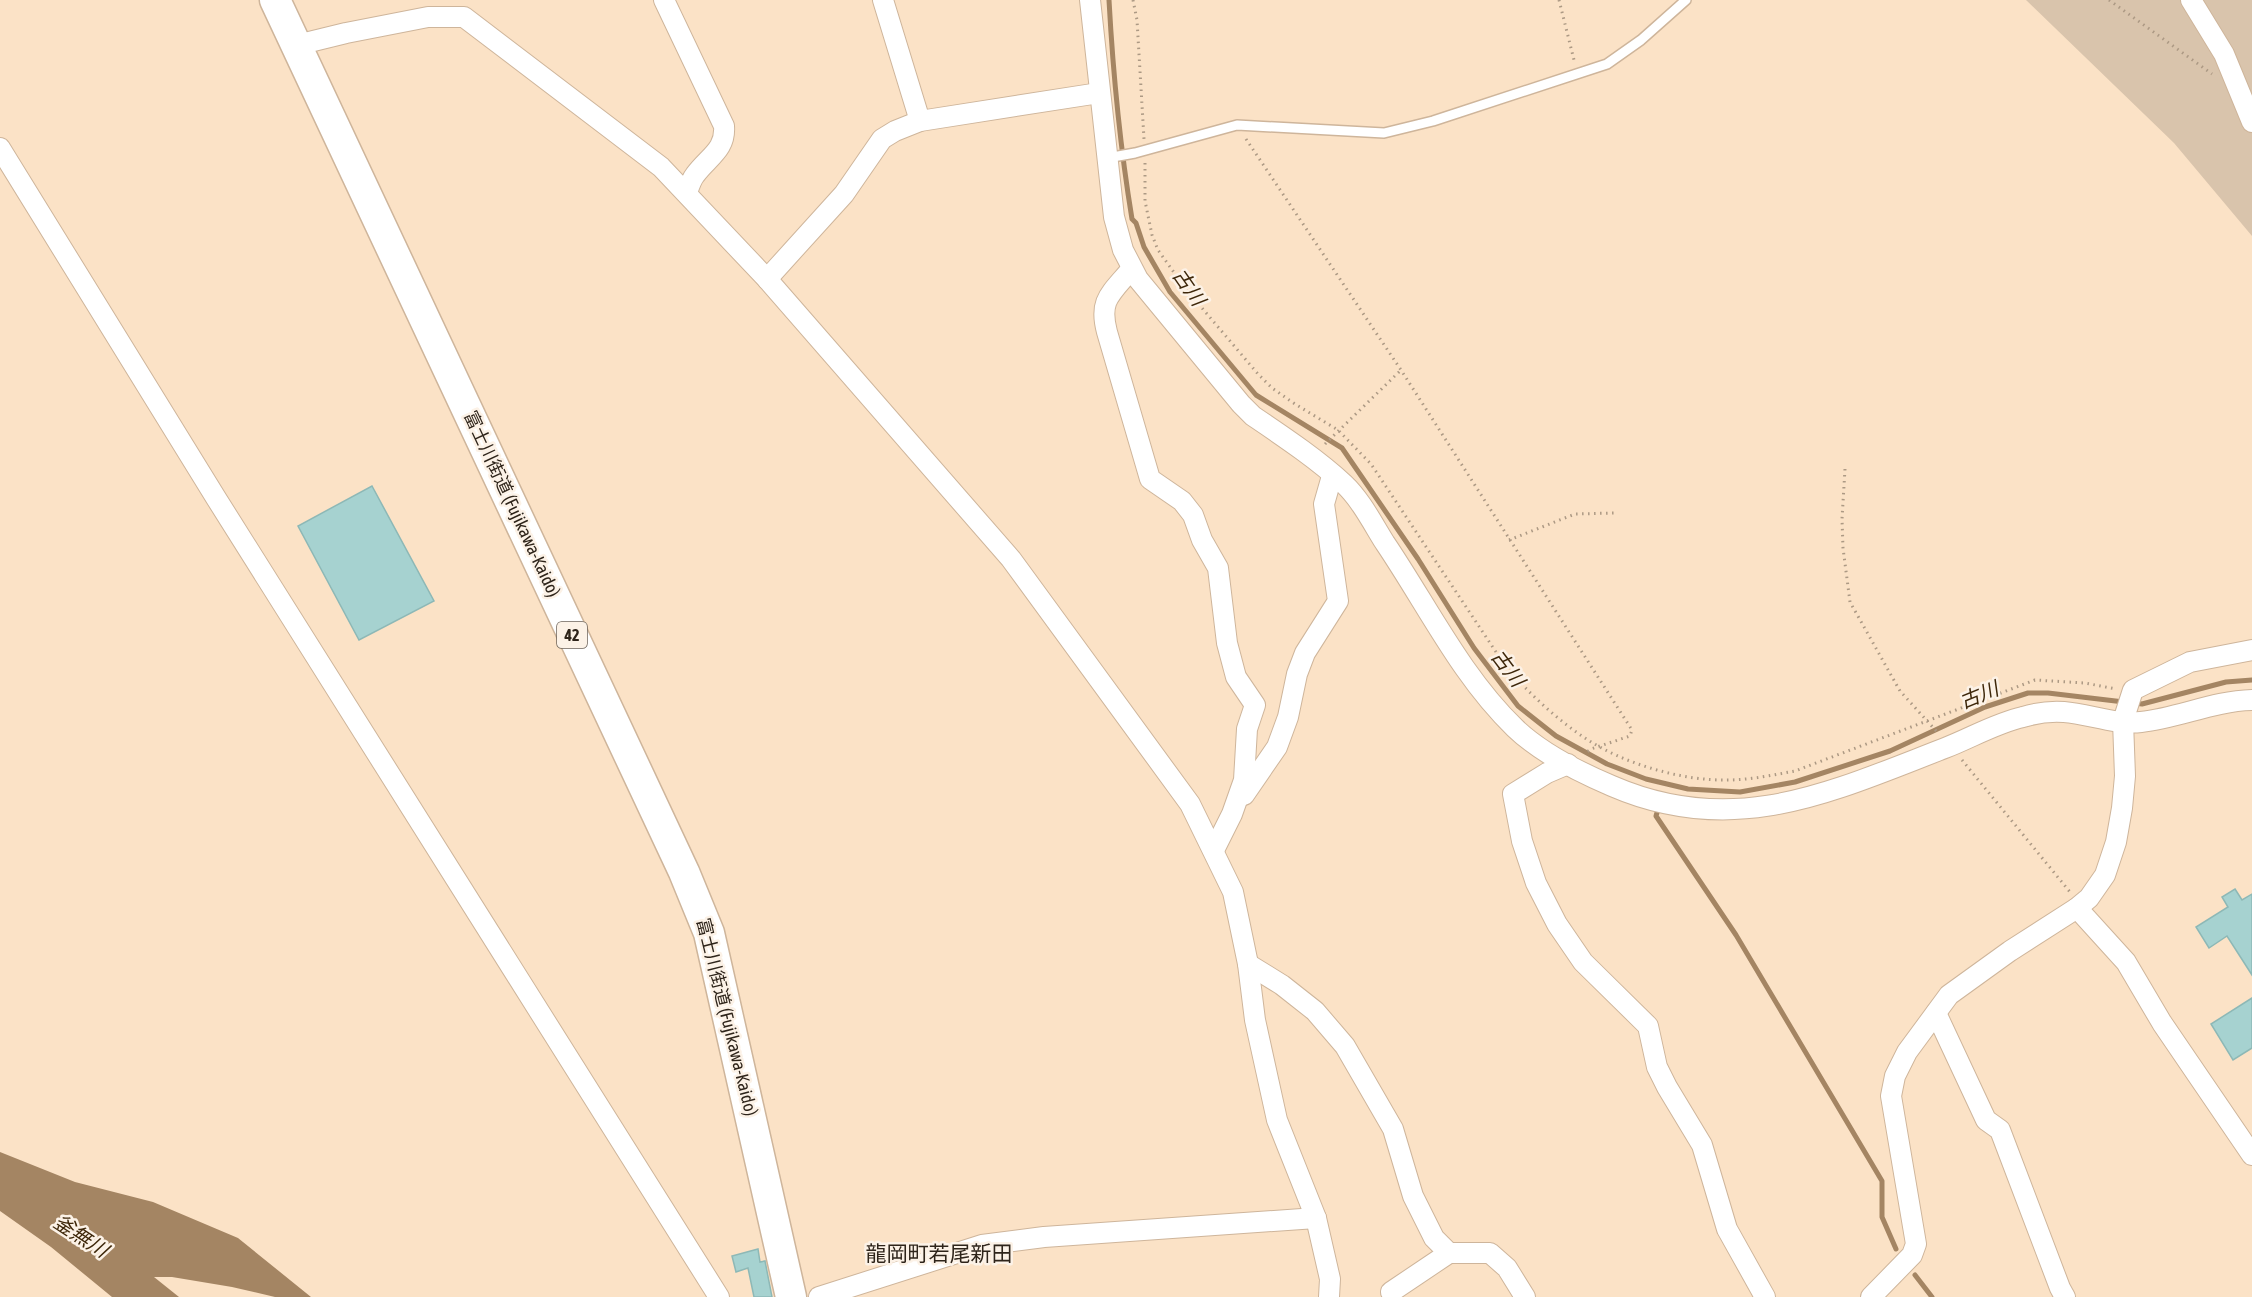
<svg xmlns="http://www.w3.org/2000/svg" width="2252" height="1297" viewBox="0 0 2252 1297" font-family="'Asap Condensed','Noto Sans JP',sans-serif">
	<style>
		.green { fill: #d9c4ac }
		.water { fill: #a48563 }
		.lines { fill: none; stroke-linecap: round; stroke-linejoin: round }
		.stream { stroke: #a48563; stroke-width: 5 }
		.building { fill: #a6d2d0; stroke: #8db8b6; stroke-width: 1.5 }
		.lane-casing { stroke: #ceb59b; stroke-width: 12 }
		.street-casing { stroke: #ceb59b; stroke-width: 22 }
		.primary-casing { stroke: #ceb59b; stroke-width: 33 }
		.path { stroke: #ac9984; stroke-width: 3; stroke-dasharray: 1.5 4.5; stroke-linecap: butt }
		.lane { stroke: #fff; stroke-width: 9 }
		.street { stroke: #fff; stroke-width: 20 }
		.primary { stroke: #fff; stroke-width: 30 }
		.labels { text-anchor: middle; stroke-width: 5; stroke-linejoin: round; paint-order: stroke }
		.shield { fill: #fcf2e7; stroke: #6c6258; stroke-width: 1.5 }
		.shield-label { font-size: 16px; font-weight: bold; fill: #2e241a }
		.street-label { font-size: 18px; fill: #2e241a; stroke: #fcf2e7 }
		.water-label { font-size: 20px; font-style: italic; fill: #3e270a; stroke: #fcf2e7 }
		.quarter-label { font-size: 21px; fill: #2e241a; stroke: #fcf2e7 }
	</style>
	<rect width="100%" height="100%" fill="#fbe2c6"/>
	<path class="green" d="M2026,0H2252V236L2174,143Z"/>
	<path class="water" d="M0,1152L75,1182L153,1202L238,1238L311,1297H275L232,1287L172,1277H154L179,1297H112L51,1247L0,1211Z"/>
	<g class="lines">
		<g class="stream">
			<path d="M1109,0C1113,73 1120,146 1132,219L1136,223L1144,247L1170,292L1256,395L1342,448L1418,559L1474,648L1518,706L1556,736L1607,764L1646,779L1688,789L1740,792L1795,782L1890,751L1985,707L2028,693H2048L2124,702"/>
			<path d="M2134,703L2142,704L2226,682L2252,680"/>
			<path d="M1659,806L1656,816L1736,935L1882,1181V1217L1896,1249"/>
			<path d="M1915,1275L1932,1297"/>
		</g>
	</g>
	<g class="building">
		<path d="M372,486L434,601L359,640L298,526Z"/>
		<path d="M2235,889L2242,900L2252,894V975L2227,936L2209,948L2196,927L2228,907L2222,897Z"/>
		<path d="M2252,998V1048L2233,1060L2211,1024Z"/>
		<path d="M758,1249L760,1262L765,1261L772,1297H754L748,1268L736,1272L732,1256Z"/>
	</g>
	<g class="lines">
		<defs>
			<path id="lane" d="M1107,158L1135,153L1237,125L1384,133L1433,121L1607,64L1641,40L1686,0"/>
			<g id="street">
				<path d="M664,0L724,126C726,150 708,157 695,175C691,180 689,187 687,193"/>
				<path d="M883,0L920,121"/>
				<path d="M1090,0L1114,217L1123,250L1138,279L1241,404L1253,416C1284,437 1317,459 1344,484C1361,500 1373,524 1385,543C1427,605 1461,676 1515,728C1542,754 1579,772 1612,786C1734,839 1831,792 1945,748C1971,738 1996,723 2023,717C2036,713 2050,711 2064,712C2089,714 2116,725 2141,722C2179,718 2213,701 2252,700"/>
				<path d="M2191,0L2224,54L2252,122"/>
				<path d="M297,45L346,33L428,17H464L661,167L767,279L1011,559L1190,804L1233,892L1248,964L1255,1020L1277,1120L1316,1218L1330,1279L1329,1297"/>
				<path d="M0,148L216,498L719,1297"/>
				<path d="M1128,273C1109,295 1099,302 1107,332L1150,479L1182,501L1193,515L1202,540L1218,568L1227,643L1236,677L1255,705L1247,729L1244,780L1232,814L1214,850"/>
				<path d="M767,279L844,194L882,139L895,131L920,121L1099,93"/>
				<path d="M1568,764L1547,773L1513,794L1522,841L1536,883L1557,924L1583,962L1648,1026L1657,1067L1667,1087L1702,1145L1727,1229L1765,1297"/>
				<path d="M1244,795L1277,747L1288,717L1297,674L1305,653L1338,601L1324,504L1332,476"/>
				<path d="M2077,908L2126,962L2162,1023L2252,1155"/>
				<path d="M1248,964L1282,985L1315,1011L1345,1046L1393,1129L1413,1196L1434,1238L1449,1253H1490L1507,1268L1525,1297"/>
				<path d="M1936,1013L1986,1120L2000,1130L2060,1288L2065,1297"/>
				<path d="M1391,1292L1449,1253"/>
				<path d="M819,1297L982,1245L1044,1237L1316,1218"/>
				<path d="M1871,1297L1912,1255L1916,1244L1891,1096L1895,1076L1907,1052L1949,995L2010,951L2077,908L2089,898L2105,875L2116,842L2122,808L2125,776L2123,721L2133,690L2190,662L2252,650"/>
			</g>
			<path id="primary" d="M275,0L684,872L709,933L791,1297"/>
		</defs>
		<use href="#lane" class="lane-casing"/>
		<use href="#street" class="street-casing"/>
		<use href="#primary" class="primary-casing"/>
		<g class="path">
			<path d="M1133,0L1137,20L1144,139"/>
			<path d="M1559,0L1574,60"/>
			<path d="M2109,0L2212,74"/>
			<path d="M1246,139L1401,370L1632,730L1630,736L1591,749L1584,754"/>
			<path d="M1145,163V201L1152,235L1158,250L1185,288L1258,374L1272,388L1295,404L1338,430L1371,464L1506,667C1530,694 1557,720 1588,740C1625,764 1683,781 1727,780C1750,780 1773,775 1795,771L2035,680L2085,683L2116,689"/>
			<path d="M1325,444L1401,370"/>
			<path d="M1845,469L1842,519L1843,548L1850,602L1900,691L1938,733"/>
			<path d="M1509,540L1575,514L1614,513"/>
			<path d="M1962,760L2070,892"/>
		</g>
		<use href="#lane" class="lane"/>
		<use href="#street" class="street"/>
		<use href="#primary" class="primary"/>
	</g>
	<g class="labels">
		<rect class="shield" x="557" y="622" width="30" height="26" rx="4.5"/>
		<g class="shield-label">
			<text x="572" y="641">42</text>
		</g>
		<g class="street-label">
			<text transform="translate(512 504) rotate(65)" y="6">富士川街道 (Fujikawa-Kaido)</text>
			<text transform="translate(727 1017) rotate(76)" y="6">富士川街道 (Fujikawa-Kaido)</text>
		</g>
		<g class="water-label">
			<text transform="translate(1189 287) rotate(55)" y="7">古川</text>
			<text transform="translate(1508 668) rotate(53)" y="7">古川</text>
			<text transform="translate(1979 695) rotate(-22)" y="7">古川</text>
			<text transform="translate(81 1236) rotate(33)" y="7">釜無川</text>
		</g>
		<g class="quarter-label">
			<text x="939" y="1261">龍岡町若尾新田</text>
		</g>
	</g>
</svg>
